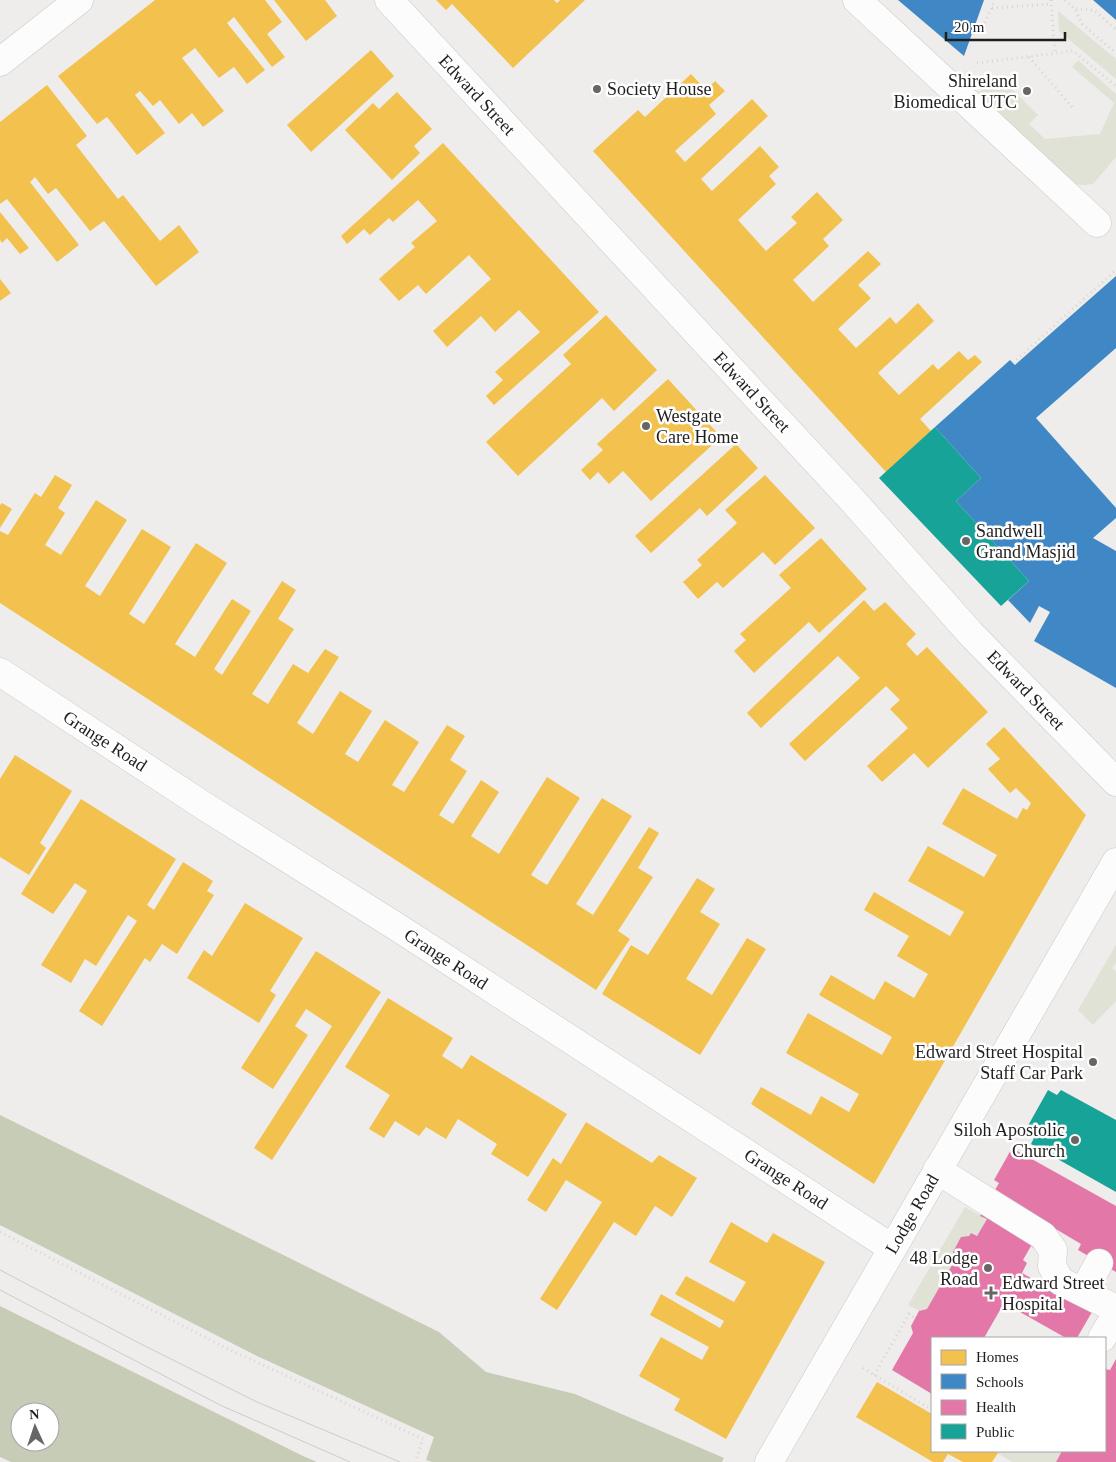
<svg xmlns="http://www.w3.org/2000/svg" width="1116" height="1462" viewBox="0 0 1116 1462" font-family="'Times New Roman',serif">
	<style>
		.green { fill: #dfe2d4 }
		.forest { fill: #c7ccb7; fill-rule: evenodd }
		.homes { fill: #f2c14e }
		.schools { fill: #3f88c5 }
		.health { fill: #e377a8 }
		.public { fill: #17a398 }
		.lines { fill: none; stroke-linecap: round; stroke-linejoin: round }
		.minor-casing { stroke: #cbc9c7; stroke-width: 29 }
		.path { stroke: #d6d5d5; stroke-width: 3; stroke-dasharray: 1 4; stroke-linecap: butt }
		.minor { stroke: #fdfcfc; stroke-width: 28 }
		.tram { stroke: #cbcbca; stroke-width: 1 }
		.poi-dot { fill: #686665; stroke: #fff; stroke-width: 2 }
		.labels { text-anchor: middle; stroke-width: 5; stroke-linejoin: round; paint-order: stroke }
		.poi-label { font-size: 18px; fill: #201e1d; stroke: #fff; text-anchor: end }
		.street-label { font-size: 18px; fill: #201e1d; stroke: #fff }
	</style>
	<rect width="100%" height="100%" fill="#efedeb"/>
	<g class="green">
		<path d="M1058,11L1116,59V79L1059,31Z"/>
		<path d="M1078,60L1116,94V157L1093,184L1084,185L1072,184L977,94L990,81L1003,80L1038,115L1029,124L1045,139L1100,134L1114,103L1072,67Z"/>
		<path d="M1116,945V963L1112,968L1116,972V1001L1093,1025L1078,1010Z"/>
		<path d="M965,1207L987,1219L977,1236L971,1233L969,1236L927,1309L919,1311L908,1305Z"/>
		<path d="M994,1451H1062L1056,1462H1012Z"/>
	</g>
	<g class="forest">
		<path d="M0,1115L439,1332L486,1372L575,1394L724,1458L722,1462H432L426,1460L434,1437L257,1356L0,1225Z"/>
		<path d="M0,1306L303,1456L317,1462H11L0,1457ZM20,1412H50V1442H20Z"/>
	</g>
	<g class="homes">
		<path d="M155,0H265L282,22L267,34L285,57L272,67L234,17L227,23L265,70L247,84L234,67L219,78L195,48L182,58L224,111L203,127L192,113L179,124L160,100L153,106L140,91L135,95L165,133L137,155L107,117L97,124L58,76Z"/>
		<path d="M274,0H325L337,16L306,41Z"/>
		<path d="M436,0H554L557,3L560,0H585L513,68L452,4L446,10Z"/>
		<path d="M371,50L394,76L311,152L287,125Z"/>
		<path d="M691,74L706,90L715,81L725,91L709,105L716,114L675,151L685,162L752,99L768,116L701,179L712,191L760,146L779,167L769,176L776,184L738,220L766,251L797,223L791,217L817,192L843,220L823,239L829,246L793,280L813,302L868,251L881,264L858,285L871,298L838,329L856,348L890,317L896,324L918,303L934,321L878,373L899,395L933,364L938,370L959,351L968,360L975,355L982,362L920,419L931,431L886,472L593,151L638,110L645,117Z"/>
		<path d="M47,85L87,136L76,145L118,199L123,195L160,241L179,225L199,252L156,286L104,221L90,231L56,188L48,194L35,177L30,182L79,245L57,262L7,199L0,204V122Z"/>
		<path d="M397,92L432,129L414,146L420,153L392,180L345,130L373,103L379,109Z"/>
		<path d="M443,143L599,312L494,405L486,396L503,380L495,372L540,332L519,310L495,332L481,316L447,347L433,331L491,279L469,255L426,294L418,285L399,301L379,279L415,247L411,243L437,221L418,200L393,222L389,218L370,235L364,229L347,244L341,236Z"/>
		<path d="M0,212L29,248L20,254L7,238L2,243L0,240Z"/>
		<path d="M0,279L11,293L0,301Z"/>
		<path d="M606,315L657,370L614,411L602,398L518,476L486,442L571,364L563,355Z"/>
		<path d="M668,379L721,437L651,501L623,471L609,484L598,472L590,480L581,470L603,450L597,444Z"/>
		<path d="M736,444L758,468L707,516L700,508L651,553L635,536Z"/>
		<path d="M55,475L72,485L58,508L65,513L45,545L61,555L96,500L127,520L85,586L100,596L142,529L171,547L129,614L144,624L196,543L227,563L175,644L195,657L232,599L251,611L214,669L222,675L282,581L296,590L278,619L294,629L252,694L268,704L293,664L308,673L325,649L339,657L297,723L313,734L340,691L372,711L345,754L358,762L385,720L419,742L392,785L404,792L447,725L465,736L450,760L467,771L439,815L453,824L481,780L499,792L471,836L499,854L547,777L580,798L531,875L547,885L602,798L632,816L576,904L593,915L649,827L659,833L638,868L653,877L618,931L630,939L596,990L0,603V531L8,535L35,493L41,497Z"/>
		<path d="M765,475L815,528L775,565L763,552L723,588L717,582L698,599L683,582L702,565L697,560L737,523L725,510Z"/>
		<path d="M2,503L12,509L0,528V505Z"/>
		<path d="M821,538L867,589L819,633L809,622L754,673L734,651L746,640L740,634L791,588L779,575Z"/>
		<path d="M864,600L874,611L885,602L916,634L906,644L917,656L927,647L988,712L928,768L914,753L882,782L867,766L908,728L890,709L900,700L886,686L805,761L789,744L860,678L838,656L761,728L747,713Z"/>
		<path d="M1004,727L1086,815L874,1184L751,1104L761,1087L811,1115L821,1096L849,1112L859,1094L786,1053L808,1013L882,1055L892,1037L819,995L831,975L874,1000L885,981L914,998L928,974L897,956L909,936L864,910L874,892L950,936L964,912L908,881L928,846L984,877L997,855L942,824L963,788L1017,819L1023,808L1027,810L1031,803L1016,788L1010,793L988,769L1000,759L986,744Z"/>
		<path d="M15,755L72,791L40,843L46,848L29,875L0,857V779Z"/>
		<path d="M81,799L176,859L147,905L154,910L183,862L213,881L207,891L214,895L177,954L162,944L150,962L145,958L102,1026L79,1011L137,921L128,915L96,966L85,959L71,983L41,965L87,891L75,883L53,914L21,894Z"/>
		<path d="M697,878L715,889L700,912L720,924L686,979L712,995L747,938L766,949L700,1055L602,994L631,945L648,955Z"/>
		<path d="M245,903L303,938L270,991L276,995L259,1023L187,978L204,950L212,956Z"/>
		<path d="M316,951L381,992L272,1160L254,1148L332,1026L306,1009L295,1026L308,1035L273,1089L241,1068Z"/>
		<path d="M388,998L453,1038L442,1056L462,1069L471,1055L567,1114L528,1177L491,1154L497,1144L458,1119L446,1139L426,1127L419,1136L395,1121L384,1138L369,1129L390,1095L345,1067Z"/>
		<path d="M586,1122L652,1163L659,1155L697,1178L672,1217L655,1206L636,1236L614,1222L557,1310L540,1299L602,1202L566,1180L546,1212L527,1200L553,1158L561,1164Z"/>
		<path d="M731,1222L767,1243L773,1233L825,1262L726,1439L674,1410L680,1399L639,1376L661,1337L702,1360L709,1347L650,1315L661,1294L720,1328L724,1321L675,1294L686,1276L734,1302L746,1282L709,1262Z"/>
		<path d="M877,1382L932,1414V1451H994L998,1453L992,1462H963L948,1454L943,1462H933L856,1417Z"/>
	</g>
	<g class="schools">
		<path d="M898,0H984L964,56Z"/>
		<path d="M1093,0H1116V20Z"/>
		<path d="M1116,276V348L1036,418L1116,508V518L1093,538L1116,551V688L1034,641L1050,612L1039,606L1030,623L1008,600L1029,581L956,501L981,478L935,427L1010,360L1015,365Z"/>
	</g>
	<g class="health">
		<path d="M1012,1148L1116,1206V1272L1078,1250L1081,1244L1049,1225L1036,1249L1031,1246L1023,1260L1027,1263L1022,1273L1092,1312L1077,1338H1066L1004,1303L984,1338H932V1394L892,1370L913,1333L911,1326L919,1311L927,1309L955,1260L953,1252L961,1237L969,1236L971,1233L977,1236L987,1219L980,1216L999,1183L994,1180Z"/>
		<path d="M1116,1359V1462H1056L1062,1451H1105V1369L1110,1370Z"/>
	</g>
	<g class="public">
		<path d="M935,427L981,478L956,501L1029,581L1001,606L879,478Z"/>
		<path d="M1048,1090L1057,1095L1061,1090L1116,1120V1192L1031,1144L1035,1136L1025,1131Z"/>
	</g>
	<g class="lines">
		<defs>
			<g id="minor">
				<path d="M389,0L853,501L971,634L1116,782"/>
				<path d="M857,0L1097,223"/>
				<path d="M0,62L79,0"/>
				<path d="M0,672L204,806L397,927L892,1248"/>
				<path d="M937,1170L1043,1236L1053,1250L1052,1266L1060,1281L1116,1309"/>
				<path d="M1083,1292L1099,1263"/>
				<path d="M1102,1338L1116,1315"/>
				<path d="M769,1462L1116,862"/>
			</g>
		</defs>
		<use href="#minor" class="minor-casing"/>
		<g class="path">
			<path d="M1051,0L1055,54"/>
			<path d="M1065,0L1075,9L1082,24L1116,53"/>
			<path d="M992,8L1051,4"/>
			<path d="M1076,9L1094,10L1116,30"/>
			<path d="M981,32L995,0"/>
			<path d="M1029,57L1073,108"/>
			<path d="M977,63L1073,51L1116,86"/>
			<path d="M1013,363L1116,270"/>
			<path d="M0,1232L226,1348L423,1439L415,1462"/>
			<path d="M863,1368L932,1410"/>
			<path d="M874,1375L909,1314L915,1318"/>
		</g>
		<use href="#minor" class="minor"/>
		<g class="tram">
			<path d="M0,1270L139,1343L257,1402L400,1462"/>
			<path d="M0,1290L220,1405L350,1462"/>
		</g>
	</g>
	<g class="poi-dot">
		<circle cx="597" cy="89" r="5"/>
		<circle cx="1027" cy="91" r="5"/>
		<circle cx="646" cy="426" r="5"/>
		<circle cx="966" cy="541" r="5"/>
		<circle cx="1093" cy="1062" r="5"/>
		<circle cx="1075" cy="1140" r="5"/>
		<circle cx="988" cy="1268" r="5"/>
		<path d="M988.5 1285.5h5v5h5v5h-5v5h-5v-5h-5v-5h5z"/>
	</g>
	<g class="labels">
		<g class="poi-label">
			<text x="1017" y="87">Shireland<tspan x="1017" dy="21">Biomedical UTC</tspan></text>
			<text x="607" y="95" text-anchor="start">Society House</text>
			<text x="656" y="422" text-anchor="start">Westgate<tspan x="656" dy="21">Care Home</tspan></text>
			<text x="976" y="537" text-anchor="start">Sandwell<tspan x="976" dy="21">Grand Masjid</tspan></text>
			<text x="1083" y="1058">Edward Street Hospital<tspan x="1083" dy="21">Staff Car Park</tspan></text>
			<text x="1065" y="1136">Siloh Apostolic<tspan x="1065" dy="21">Church</tspan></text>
			<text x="978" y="1264">48 Lodge<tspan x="978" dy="21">Road</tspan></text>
			<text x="1002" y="1289" text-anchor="start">Edward Street<tspan x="1002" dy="21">Hospital</tspan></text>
		</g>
		<g class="street-label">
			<text transform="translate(477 95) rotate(47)" y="6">Edward Street</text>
			<text transform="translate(752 392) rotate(47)" y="6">Edward Street</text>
			<text transform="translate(1026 690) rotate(46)" y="6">Edward Street</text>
			<text transform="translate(105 741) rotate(33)" y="6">Grange Road</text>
			<text transform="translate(446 959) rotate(33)" y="6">Grange Road</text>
			<text transform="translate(786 1179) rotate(33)" y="6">Grange Road</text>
			<text transform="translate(912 1214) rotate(-60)" y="6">Lodge Road</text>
		</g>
	</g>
	<rect x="931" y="1337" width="175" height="115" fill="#ffffff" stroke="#a6a5a5"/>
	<rect x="941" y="1350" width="25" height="15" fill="#f2c14e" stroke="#a6a5a5"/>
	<text x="976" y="1362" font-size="15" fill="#201e1d">Homes</text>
	<rect x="941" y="1374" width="25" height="15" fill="#3f88c5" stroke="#a6a5a5"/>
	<text x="976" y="1387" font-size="15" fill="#201e1d">Schools</text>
	<rect x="941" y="1400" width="25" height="15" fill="#e377a8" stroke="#a6a5a5"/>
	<text x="976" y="1412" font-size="15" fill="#201e1d">Health</text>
	<rect x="941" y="1424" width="25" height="15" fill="#17a398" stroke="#a6a5a5"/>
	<text x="976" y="1437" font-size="15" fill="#201e1d">Public</text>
	<g transform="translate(35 1427) rotate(357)"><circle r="24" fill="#ffffff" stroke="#a6a5a5"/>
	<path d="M0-4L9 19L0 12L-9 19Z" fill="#686665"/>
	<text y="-8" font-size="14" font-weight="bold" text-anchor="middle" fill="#201e1d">N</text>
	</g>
	<path d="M946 32v8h119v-8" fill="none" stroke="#201e1d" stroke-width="2.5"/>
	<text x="954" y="32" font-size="15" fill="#201e1d" stroke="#ffffff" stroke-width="4" paint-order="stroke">20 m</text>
</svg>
